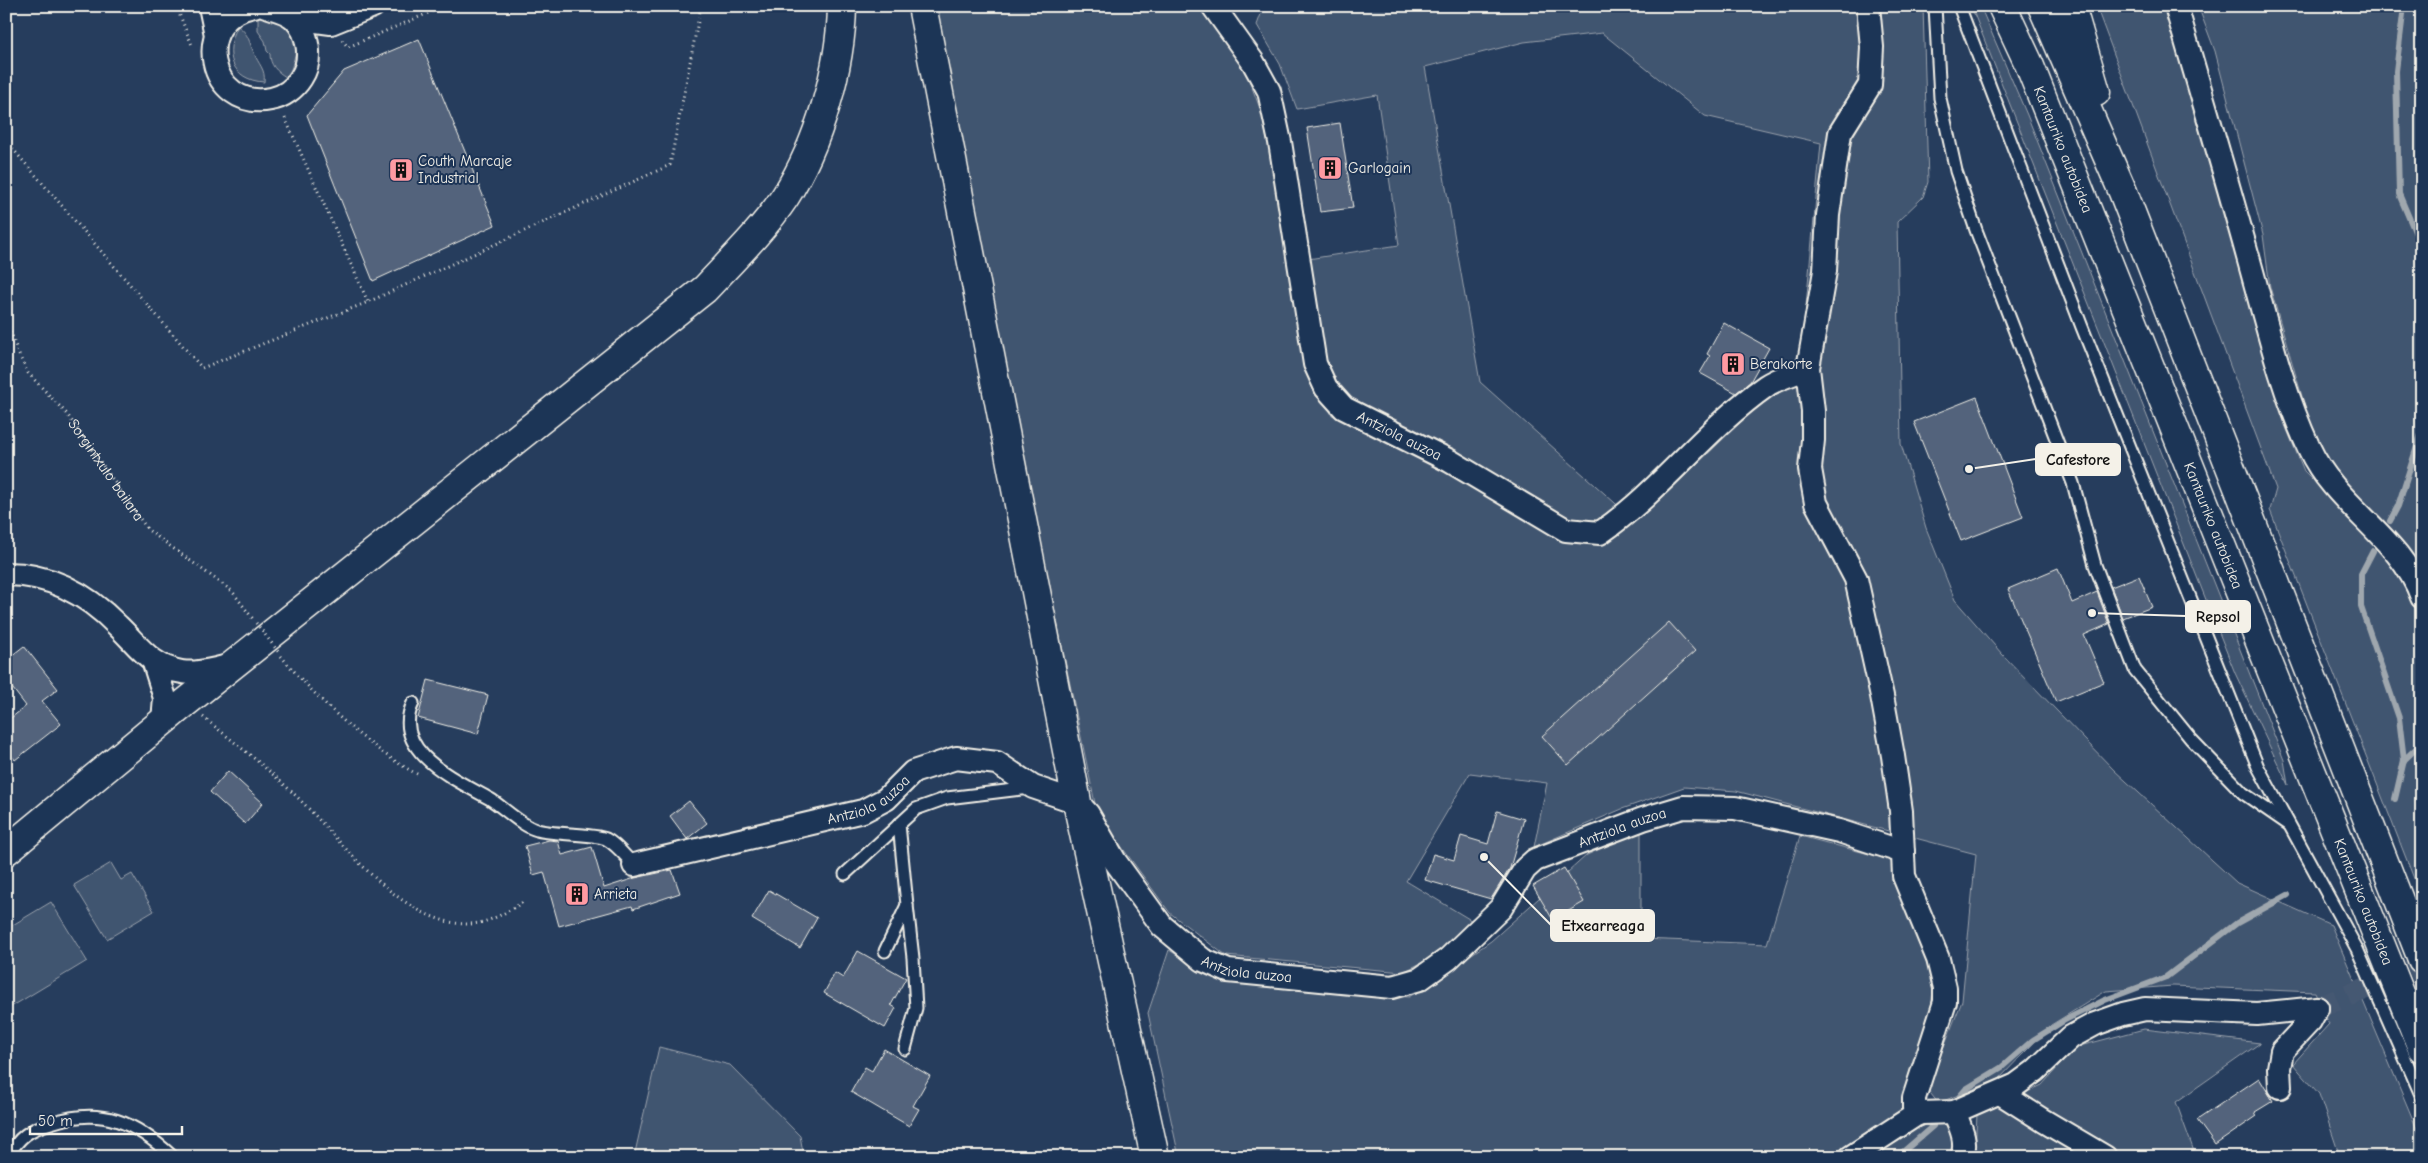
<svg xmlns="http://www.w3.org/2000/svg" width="2428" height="1163" viewBox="0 0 2428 1163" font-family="'Comic Neue',sans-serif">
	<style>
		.green { fill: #40546f; stroke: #9aa2ac; fill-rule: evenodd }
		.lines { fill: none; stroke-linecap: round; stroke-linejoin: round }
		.stream { stroke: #9fa7ae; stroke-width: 6 }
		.building { fill: #52647b; stroke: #f4f1e8 }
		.street-tunnel { stroke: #455872; stroke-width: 22; stroke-dasharray: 22 11; stroke-linecap: butt }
		.lane-casing { stroke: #f4f1e8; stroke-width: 15 }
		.street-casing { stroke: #f4f1e8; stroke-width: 26 }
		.secondary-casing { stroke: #f4f1e8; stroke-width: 31 }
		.highway-casing { stroke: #f4f1e8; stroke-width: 31 }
		.path { stroke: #f4f1e8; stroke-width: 3; stroke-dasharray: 1 4; stroke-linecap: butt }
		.lane { stroke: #1d3557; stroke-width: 11 }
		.street { stroke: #1d3557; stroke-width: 22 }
		.secondary { stroke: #1d3557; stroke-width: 28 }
		.highway { stroke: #1d3557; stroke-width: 28 }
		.path-bridge { stroke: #f4f1e8; stroke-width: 3; stroke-dasharray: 1 4; stroke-linecap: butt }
		.labels { text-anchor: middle; stroke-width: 4; stroke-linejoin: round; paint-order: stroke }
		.street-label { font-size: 15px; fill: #f4f1e8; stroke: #1d3557 }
		.poi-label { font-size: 15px; fill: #f4f1e8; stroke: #1d3557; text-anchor: start }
		.leader { fill: none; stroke: #f4f1e8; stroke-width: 2 }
		.callout-dot { fill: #f4f1e8; stroke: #1d3557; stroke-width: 2 }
		.callout { fill: #f4f1e8; stroke: #f4f1e8; stroke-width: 2 }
		.callout-label { font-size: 16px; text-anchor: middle; font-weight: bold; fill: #111 }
	</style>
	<rect width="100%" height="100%" fill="#263d5d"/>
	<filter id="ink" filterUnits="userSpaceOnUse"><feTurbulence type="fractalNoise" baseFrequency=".02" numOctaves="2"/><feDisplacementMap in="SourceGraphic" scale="10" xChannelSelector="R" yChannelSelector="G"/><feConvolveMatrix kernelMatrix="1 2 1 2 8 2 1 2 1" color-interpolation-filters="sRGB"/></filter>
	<g filter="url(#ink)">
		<g class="green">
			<path d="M936,6H1200L1241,59L1261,111L1277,187L1306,366L1332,415L1394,443L1338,384L1323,355L1308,259L1399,245L1377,95L1297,109L1280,64L1257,25L1264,6H1923L1928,182L1923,197L1897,222L1901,444L1926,528L1955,600L2002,654L2114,770L2237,883L2331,925L2422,1141V1157H2340L2319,1094L2293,1064L2329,1024L2315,992L2173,986L2106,991L2051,1025L1999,1079L1938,1103L1927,1089L1962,1001L1976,854L1736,791L1684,787L1622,809L1534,847L1547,783L1470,773L1406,881L1474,922L1437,955L1403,972L1226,956L1170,913L1097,813L1026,474ZM1602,33L1705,116L1821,143L1799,382L1774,390L1666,494L1634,520L1480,382L1425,67L1524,42Z"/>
			<path d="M1971,6H1980L2027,115L2284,760L2288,785L2235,673Z"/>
			<path d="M2096,6H2165L2285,425L2304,471L2387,555L2412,594L2422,625V899L2270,510L2276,489Z"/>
			<path d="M2198,6H2422V574L2407,548L2331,471L2313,434L2270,287L2263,235L2215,51Z"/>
			<path d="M258,17C282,18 302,34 294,59C292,66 291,72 286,77C276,71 270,65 270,54L267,51L265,41L258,31Z"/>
			<path d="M238,26C249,34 249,42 254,53C258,64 266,69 264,82C231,80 223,53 238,26Z"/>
			<path d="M1641,830V939L1767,944L1800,836L1892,860L1934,980L1929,1028L1901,1111L1928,1126L1946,1123L1955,1148L1953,1157H1179L1148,1013L1169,950L1222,982L1409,997L1491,941L1587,855Z"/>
			<path d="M111,863L121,880L132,874L154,911L107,939L74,885Z"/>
			<path d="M51,902L87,961L6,1010V929Z"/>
			<path d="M2144,1029L2260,1043L2176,1102L2196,1157H1972L1975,1148L1977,1115L2042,1085L2076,1047Z"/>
			<path d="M659,1047L730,1065L800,1136L804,1157H634Z"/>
		</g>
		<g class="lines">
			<g class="stream">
				<path d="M2404,6L2396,71L2399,194L2416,234L2422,242"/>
				<path d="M2390,521L2398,506L2422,431"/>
				<path d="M2373,551L2361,574V607L2399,718L2404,760L2395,799"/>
				<path d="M2404,760L2422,743"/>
				<path d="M1960,1096L1966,1089L2002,1067L2033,1040L2065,1020L2105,1000L2166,977L2237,923L2288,895"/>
				<path d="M1897,1157L1933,1126"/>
			</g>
		</g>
		<g class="building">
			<path d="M419,39L495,225L373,281L307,115L344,71Z"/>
			<path d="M1340,123L1353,208L1320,212L1307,128Z"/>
			<path d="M1724,323L1769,348L1750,382L1736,393L1700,373L1710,356L1707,354Z"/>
			<path d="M1977,397L2023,517L1961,541L1914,422Z"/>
			<path d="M2058,568L2072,603L2097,592L2109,624L2084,635L2104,682L2056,702L2008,589Z"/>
			<path d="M2139,576L2152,607L2123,618L2111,587Z"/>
			<path d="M1669,622L1695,651L1568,765L1542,736Z"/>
			<path d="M24,646L58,689L42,701L61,724L15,760L6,748V722L26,706L6,680V660Z"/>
			<path d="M428,680L488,695L478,734L418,718Z"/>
			<path d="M228,771L263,803L245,824L210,792Z"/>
			<path d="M689,801L707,823L687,839L670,816Z"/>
			<path d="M1497,811L1524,819L1510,868L1491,899L1425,880L1433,854L1454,860L1461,836L1488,844Z"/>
			<path d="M549,840L558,841L562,855L592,847L604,888L635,878L672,870L680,893L633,909L632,906L559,926L544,872L533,875L525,846Z"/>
			<path d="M1564,868L1584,902L1553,920L1533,886Z"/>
			<path d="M769,890L817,918L800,948L752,919Z"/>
			<path d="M858,951L906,978L891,1005L896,1008L885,1028L824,993L835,973L843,978Z"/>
			<path d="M884,1049L930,1076L913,1106L919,1109L909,1126L851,1092L865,1067L872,1071Z"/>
			<path d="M2259,1078L2273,1101L2255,1112L2257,1116L2215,1145L2197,1120Z"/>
		</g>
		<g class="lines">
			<path class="street-tunnel" d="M2317,1008L2422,966"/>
			<defs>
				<g id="lane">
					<path d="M1935,6L1940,98L1956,171L1976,230L2073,483L2095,565L2135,670L2191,739L2243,793L2288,824"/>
					<path d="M1959,6L2082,327L2258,767L2357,949L2422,1097"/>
					<path d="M413,703C390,752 457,780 490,799C503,807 523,827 537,830C554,835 592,833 606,839C616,844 626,857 634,865"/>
					<path d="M845,874L916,809L947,798L1030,788"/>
					<path d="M885,951L907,905L899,824"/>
					<path d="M905,1049L916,1008L913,958L907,905"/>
					<path d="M8,1157C18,1137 30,1129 51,1123C102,1106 135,1122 173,1157"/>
				</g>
				<g id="street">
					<path d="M210,6L216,35"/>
					<path d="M254,6C189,18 208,112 271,99C283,97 294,89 301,78C313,60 309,33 294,18C286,11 275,9 266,6"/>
					<path id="s2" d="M1213,6L1253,62L1269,91L1280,142L1315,364L1326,388L1344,408L1450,461L1566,530L1600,533C1661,491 1705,429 1766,386C1777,378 1794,374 1808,368"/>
					<path d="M1868,6L1872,47L1870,85L1840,133L1828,215L1825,271L1808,368L1813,411V440L1810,469L1816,503L1856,579L1882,696L1893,756L1901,811L1904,876L1938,959L1945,988V1002L1914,1098V1108L1921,1113"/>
					<path d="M2176,6C2200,90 2225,173 2248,257C2266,321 2281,388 2309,448C2336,507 2400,536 2422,597"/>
					<path d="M294,18L331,23L373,6"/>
					<path d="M6,574C51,574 87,594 118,626C139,646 151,667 182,672C198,675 216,668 231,666"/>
					<path d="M154,663L165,698L163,721"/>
					<path id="s3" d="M634,865L863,811L886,799L913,772L956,758L997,763L1033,787L1077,802L1088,814L1115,861L1162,926L1203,960L1228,971L1392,987L1420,979L1448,959L1501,908L1525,869L1535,860L1643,819L1683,807L1735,808L1839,831L1903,852"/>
					<path d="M2280,1087L2279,1068L2282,1051L2310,1021L2317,1008"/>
					<path d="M2000,1093L2044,1121L2105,1157"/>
					<path d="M1954,1112C1960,1126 1968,1141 1962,1157"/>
					<path d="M1851,1157L1914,1116L1921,1113L1954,1112L2016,1085L2035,1071L2071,1037L2095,1024L2123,1014L2145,1009L2257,1014L2317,1008"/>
				</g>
				<g id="secondary">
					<path d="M922,6L1077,802L1155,1157"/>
					<path d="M6,851L185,703L705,289C732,260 763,230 785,197C819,144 841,68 842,6"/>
				</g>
				<g id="highway">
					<path id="s4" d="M2002,6L2029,64L2422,1048"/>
					<path d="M2042,6L2123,192L2422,959"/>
					<path d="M2071,6L2096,92"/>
				</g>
			</defs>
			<use href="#lane" class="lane-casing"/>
			<use href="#street" class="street-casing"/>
			<use href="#secondary" class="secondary-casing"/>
			<use href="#highway" class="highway-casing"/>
			<g class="path">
				<path d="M176,6L192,45"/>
				<path d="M342,40L348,47L445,6"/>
				<path d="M285,118L368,302"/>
				<path d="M6,141L202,368L368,302L670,165L701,6"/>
				<path id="s1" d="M6,317L18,353L28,373L67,414L148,530L232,591L253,619"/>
				<path d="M281,656C316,698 370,750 419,775"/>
				<path d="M203,717C234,742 265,766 293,793C339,836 398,924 468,924C488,924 507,912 523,902"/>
			</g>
			<use href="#lane" class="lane"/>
			<use href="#street" class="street"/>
			<use href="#secondary" class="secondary"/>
			<use href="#highway" class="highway"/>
			<path class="path-bridge" d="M256,623L280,654"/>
		</g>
	</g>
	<defs>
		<symbol id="building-square" viewBox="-11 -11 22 22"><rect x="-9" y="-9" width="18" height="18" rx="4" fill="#ff9aa2" stroke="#1d3557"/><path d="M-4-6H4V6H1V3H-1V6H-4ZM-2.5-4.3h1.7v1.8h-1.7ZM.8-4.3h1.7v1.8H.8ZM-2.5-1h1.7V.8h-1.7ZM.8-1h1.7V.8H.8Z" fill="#111"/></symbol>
	</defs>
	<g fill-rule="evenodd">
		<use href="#building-square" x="1316" y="154" width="28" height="28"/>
		<use href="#building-square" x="387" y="156" width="28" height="28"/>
		<use href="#building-square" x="1719" y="350" width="28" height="28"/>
		<use href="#building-square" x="563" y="880" width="28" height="28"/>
	</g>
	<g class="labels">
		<g class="street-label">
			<text dy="5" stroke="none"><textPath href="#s4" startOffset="156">Kantauriko autobidea</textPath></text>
			<text dy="5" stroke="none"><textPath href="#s2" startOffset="494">Antziola auzoa</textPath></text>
			<text dy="5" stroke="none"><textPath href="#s1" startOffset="185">Sorgintxulo bailara</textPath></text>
			<text dy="5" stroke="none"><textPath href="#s4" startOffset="561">Kantauriko autobidea</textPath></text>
			<text dy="5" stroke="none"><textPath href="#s3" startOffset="245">Antziola auzoa</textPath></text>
			<text dy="5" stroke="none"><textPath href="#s3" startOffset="1161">Antziola auzoa</textPath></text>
			<text dy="5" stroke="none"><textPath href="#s4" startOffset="966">Kantauriko autobidea</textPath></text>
			<text dy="5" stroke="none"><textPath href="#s3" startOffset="725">Antziola auzoa</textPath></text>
		</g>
		<g class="poi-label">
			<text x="418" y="166">Couth Marcaje<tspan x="418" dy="17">Industrial</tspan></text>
			<text x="1348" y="173">Garlogain</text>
			<text x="1750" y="369">Berakorte</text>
			<text x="594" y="899">Arrieta</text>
		</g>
	</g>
	<path class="leader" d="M1969 469L2036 459M2092 613L2186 616M1484 857L1551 925"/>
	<g class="callout-dot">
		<circle cx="1969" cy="469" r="5"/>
		<circle cx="2092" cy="613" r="5"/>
		<circle cx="1484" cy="857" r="5"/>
	</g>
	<g class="callout">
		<rect x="2036" y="444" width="84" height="31" rx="5"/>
		<rect x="2186" y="601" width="64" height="31" rx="5"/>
		<rect x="1551" y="910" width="103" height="31" rx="5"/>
	</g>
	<g class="callout-label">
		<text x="2078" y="465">Cafestore</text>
		<text x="2218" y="622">Repsol</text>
		<text x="1603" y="931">Etxearreaga</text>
	</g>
	<rect width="2428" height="1163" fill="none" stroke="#1d3557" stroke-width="25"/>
	<rect x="12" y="12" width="2403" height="1138" fill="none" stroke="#f4f1e8" stroke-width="2" filter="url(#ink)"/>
	<path d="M30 1126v8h152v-8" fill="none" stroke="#f4f1e8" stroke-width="2.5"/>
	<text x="38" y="1126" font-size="15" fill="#f4f1e8" stroke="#1d3557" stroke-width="4" paint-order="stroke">50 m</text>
</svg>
